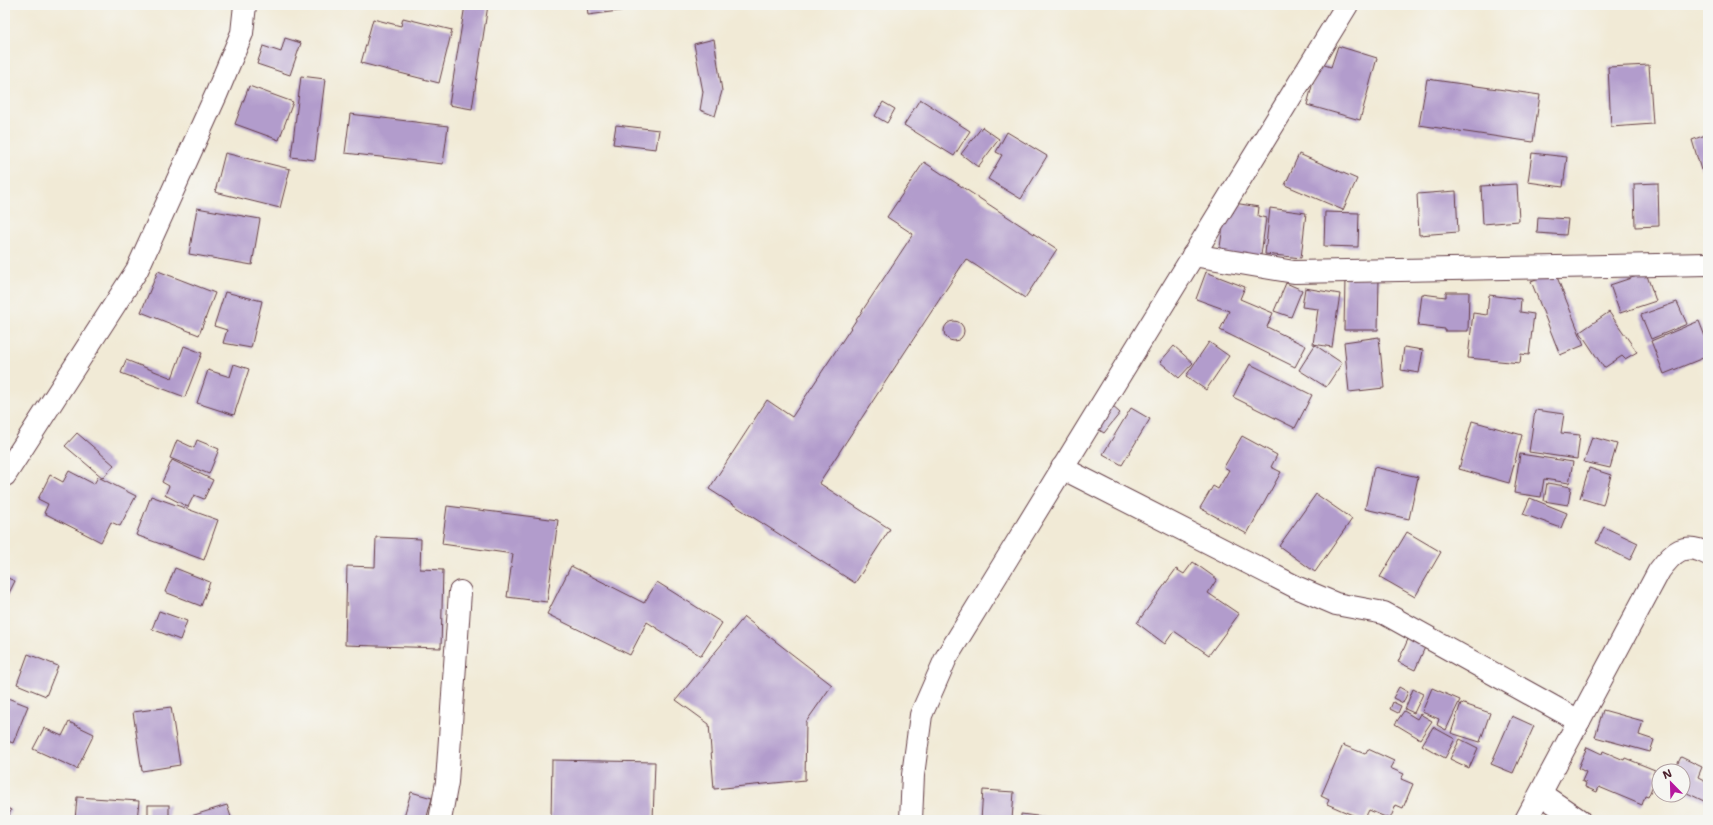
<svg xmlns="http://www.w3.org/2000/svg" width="1713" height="825" viewBox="0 0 1713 825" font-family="'Shantell Sans',sans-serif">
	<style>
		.building { fill: #b29ccc }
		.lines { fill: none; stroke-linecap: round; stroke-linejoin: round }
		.minor-casing { stroke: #633d45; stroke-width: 24 }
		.minor { stroke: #fff; stroke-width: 22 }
	</style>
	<rect width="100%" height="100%" fill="#f6f6f2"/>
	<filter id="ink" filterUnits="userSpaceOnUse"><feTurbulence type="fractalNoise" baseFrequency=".025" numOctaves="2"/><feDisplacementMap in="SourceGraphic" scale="8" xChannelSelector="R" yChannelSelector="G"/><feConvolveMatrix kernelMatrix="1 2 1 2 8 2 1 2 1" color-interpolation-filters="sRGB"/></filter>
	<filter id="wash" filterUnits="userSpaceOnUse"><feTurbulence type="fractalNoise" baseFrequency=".012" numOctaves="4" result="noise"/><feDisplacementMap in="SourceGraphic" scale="16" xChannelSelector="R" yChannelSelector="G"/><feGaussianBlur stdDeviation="0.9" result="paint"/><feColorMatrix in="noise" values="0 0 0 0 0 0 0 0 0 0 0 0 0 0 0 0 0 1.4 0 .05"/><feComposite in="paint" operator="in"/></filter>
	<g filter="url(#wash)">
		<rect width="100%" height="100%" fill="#f1ead6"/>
		<g id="blocks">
			<g class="building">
				<path d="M465,5H488L472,109L449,105Z"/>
				<path d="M587,5H649V7L588,15Z"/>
				<path d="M403,18L452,30L439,83L361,63L373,19L401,26Z"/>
				<path d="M285,38L301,43L290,75L257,64L263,46L281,52Z"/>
				<path d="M714,39L722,91L715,116L700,110L703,92L694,44Z"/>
				<path d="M1338,46L1377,58L1360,120L1307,105L1318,63L1331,67Z"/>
				<path d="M1649,65L1653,124L1611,127L1608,67Z"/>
				<path d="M301,76L325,79L315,160L291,157Z"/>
				<path d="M1427,79L1540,95L1533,142L1419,125Z"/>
				<path d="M249,86L293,102L279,140L235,124Z"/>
				<path d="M920,99L970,131L954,156L904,125Z"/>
				<path d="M883,102L895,109L887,123L875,116Z"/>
				<path d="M350,114L448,126L443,164L345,153Z"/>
				<path d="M616,125L659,130L656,149L613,144Z"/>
				<path d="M982,127L999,139L978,167L961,154Z"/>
				<path d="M1007,132L1047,156L1021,199L988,179L1002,155L996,152Z"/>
				<path d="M1708,134V168L1701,170L1692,140Z"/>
				<path d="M225,153L290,169L280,208L215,192Z"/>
				<path d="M1532,153L1567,157L1563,187L1528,182Z"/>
				<path d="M1299,154L1357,179L1343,210L1285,185Z"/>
				<path d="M924,162L1057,249L1025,298L966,259L819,483L890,529L855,583L709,489L767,400L792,417L913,234L887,217Z"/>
				<path d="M1658,183L1659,226L1635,227L1634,184Z"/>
				<path d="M1517,184L1519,221L1483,224L1481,186Z"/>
				<path d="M1456,191L1458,232L1419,235L1417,194Z"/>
				<path d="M1234,203L1259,207L1258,216L1266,218L1261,255L1219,254L1225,212L1233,213Z"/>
				<path d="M197,208L260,219L252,265L189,254Z"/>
				<path d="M1270,208L1306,213L1301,258L1265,254Z"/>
				<path d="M1325,212L1359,213L1358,247L1324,246Z"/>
				<path d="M1538,217L1568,219L1566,235L1537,233Z"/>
				<path d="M158,271L215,293L199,335L141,312Z"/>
				<path d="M1206,272L1245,287L1240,299L1273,313L1267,327L1306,346L1295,367L1220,330L1229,311L1196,299Z"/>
				<path d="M1555,272L1584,345L1560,355L1531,281Z"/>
				<path d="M1646,273L1656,301L1620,313L1610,285Z"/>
				<path d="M1345,278H1379L1378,330H1344Z"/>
				<path d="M1286,283L1302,290L1291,317L1274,311Z"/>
				<path d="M1305,288L1340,294L1332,347L1313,344L1318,309L1302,307Z"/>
				<path d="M225,292L262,301L251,348L223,343L227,330L214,326Z"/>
				<path d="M1446,292H1469L1468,331H1445V329L1418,326L1422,294L1446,297Z"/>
				<path d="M1489,295L1521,299L1520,312L1534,314L1529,355L1521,354L1520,363L1468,358L1473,313L1487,315Z"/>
				<path d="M1677,302L1687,324L1651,339L1641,315Z"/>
				<path d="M1609,312L1637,352L1625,359L1622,356L1604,368L1580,332Z"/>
				<circle cx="954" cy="331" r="10"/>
				<path d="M1699,321L1708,344V356L1664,374L1651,341Z"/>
				<path d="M1379,337L1384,388L1349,392L1344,342Z"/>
				<path d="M1209,342L1229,356L1206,390L1186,376Z"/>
				<path d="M1315,345L1342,363L1326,387L1299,370Z"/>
				<path d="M184,346L202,353L185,397L121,373L126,360L172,378Z"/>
				<path d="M1174,346L1193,363L1179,378L1160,362Z"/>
				<path d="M1404,347L1423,350L1419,373L1401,370Z"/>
				<path d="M234,364L249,369L234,415L197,403L208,370L230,377Z"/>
				<path d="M1250,364L1312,395L1295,428L1233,397Z"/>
				<path d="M1112,406L1120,413L1104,433L1095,427Z"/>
				<path d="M1131,408L1150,419L1122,465L1103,454Z"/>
				<path d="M1535,410L1564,414L1561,433L1580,435L1577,459L1529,452Z"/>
				<path d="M1472,421L1522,435L1509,483L1459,469Z"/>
				<path d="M77,433L114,465L103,478L65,446Z"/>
				<path d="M1242,436L1277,455L1271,467L1281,472L1247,534L1200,508L1213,486L1218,489L1229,470L1224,467Z"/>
				<path d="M1592,437L1617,444L1610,468L1584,462Z"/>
				<path d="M177,440L194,448L197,440L219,449L209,474L170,458Z"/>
				<path d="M1520,454L1573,462L1569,483L1544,479L1541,497L1514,493Z"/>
				<path d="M172,460L213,480L204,499L194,495L188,507L165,495L169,486L162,482Z"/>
				<path d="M1374,467L1418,477L1409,519L1365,509Z"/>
				<path d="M1589,468L1611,475L1603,505L1580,498Z"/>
				<path d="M69,471L94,484L98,477L136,496L120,526L111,522L101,542L44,513L48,504L38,499L50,475L63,482Z"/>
				<path d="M1547,483L1571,487L1568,505L1544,501Z"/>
				<path d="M1316,494L1352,519L1315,572L1279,546Z"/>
				<path d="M151,496L218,520L204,560L136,535Z"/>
				<path d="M1530,498L1567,513L1561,528L1523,514Z"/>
				<path d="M447,506L558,520L547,602L507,597L513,554L442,544Z"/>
				<path d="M1604,527L1638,543L1630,560L1596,543Z"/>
				<path d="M1407,532L1441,552L1415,597L1380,577Z"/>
				<path d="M376,537L421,539L420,569L443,570L441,648L345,645L347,566L375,567Z"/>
				<path d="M1193,562L1217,579L1208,593L1239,614L1209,655L1174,631L1165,644L1137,623L1176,569L1184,574Z"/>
				<path d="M571,566L644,603L657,582L722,623L701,656L647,622L630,655L547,614Z"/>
				<path d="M175,568L210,582L201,606L165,592Z"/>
				<path d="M5,577L15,581L5,601Z"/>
				<path d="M159,611L187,621L180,640L152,629Z"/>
				<path d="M744,617L832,685L806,722L805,780L714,789L709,724L676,700Z"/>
				<path d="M1409,637L1426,645L1415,670L1398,662Z"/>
				<path d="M28,654L58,666L46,696L17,684Z"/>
				<path d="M1399,687L1408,692L1403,703L1393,698Z"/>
				<path d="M1432,688L1460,700L1446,730L1437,725L1439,719L1422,712Z"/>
				<path d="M1413,689L1423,694L1414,713L1405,709Z"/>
				<path d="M5,697L28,706L13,743L5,740Z"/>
				<path d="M1393,702L1401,706L1398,713L1390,709Z"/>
				<path d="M1461,703L1490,713L1480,742L1451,733Z"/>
				<path d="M171,707L180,765L142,771L133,712Z"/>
				<path d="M1603,710L1643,721L1639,735L1654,740L1650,752L1595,737Z"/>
				<path d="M1404,711L1417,719L1420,714L1432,721L1420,739L1395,724Z"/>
				<path d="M1512,716L1534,726L1513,773L1491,764Z"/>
				<path d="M69,722L94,734L77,769L33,749L44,728L62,736Z"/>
				<path d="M1433,727L1455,739L1445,758L1422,745Z"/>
				<path d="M1460,739L1478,748L1469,768L1450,759Z"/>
				<path d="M1343,745L1365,754L1368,749L1394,761L1390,768L1404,774L1401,779L1413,784L1403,808L1396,805L1390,819L1369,810L1364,820L1327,804L1329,800L1321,796Z"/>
				<path d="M1587,747L1602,754L1603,751L1624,760L1625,758L1655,770L1653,774L1657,776L1648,797L1645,796L1642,805L1599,787L1597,792L1585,787L1586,783L1582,781L1586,772L1578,768Z"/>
				<path d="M1681,757L1702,767L1698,777L1708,782V797L1706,802L1683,791V771H1674Z"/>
				<path d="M552,760L655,762L653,820H551Z"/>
				<path d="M983,790L1014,792L1012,820H981Z"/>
				<path d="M411,792L432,798L426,820H403Z"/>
				<path d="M77,797L139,801L137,820H75Z"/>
				<rect x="148" y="805" width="21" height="15"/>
				<path d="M227,805L232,820H178Z"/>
				<path d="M5,807L11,810L7,820H5Z"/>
				<path d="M1021,814L1045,817V820H1021Z"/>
			</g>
		</g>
	</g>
	<g filter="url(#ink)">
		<use href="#blocks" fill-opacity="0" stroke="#633d45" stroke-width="1"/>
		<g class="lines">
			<defs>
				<g id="minor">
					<path d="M1193,255L1294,272L1708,264"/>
					<path d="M1062,468L1296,587L1336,604L1384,613L1579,721"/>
					<path d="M5,475L137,270L216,95L242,33L245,5"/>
					<path d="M1541,794L1579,820"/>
					<path d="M440,820L447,782L460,592"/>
					<path d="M911,820L913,775L921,715L946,658L1347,5"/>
					<path d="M1526,820L1659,571C1673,552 1684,541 1708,554"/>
				</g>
			</defs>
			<use href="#minor" class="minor-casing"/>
			<use href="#minor" class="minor"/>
		</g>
	</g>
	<rect width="1713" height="825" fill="none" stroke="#f6f6f2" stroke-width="20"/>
	<g transform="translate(1671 783) rotate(337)"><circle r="19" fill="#f6f6f2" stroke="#b1a0a2"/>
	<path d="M0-3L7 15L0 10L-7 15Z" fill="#b5179e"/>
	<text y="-6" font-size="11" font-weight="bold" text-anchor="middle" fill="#4a1f2b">N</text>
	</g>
</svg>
